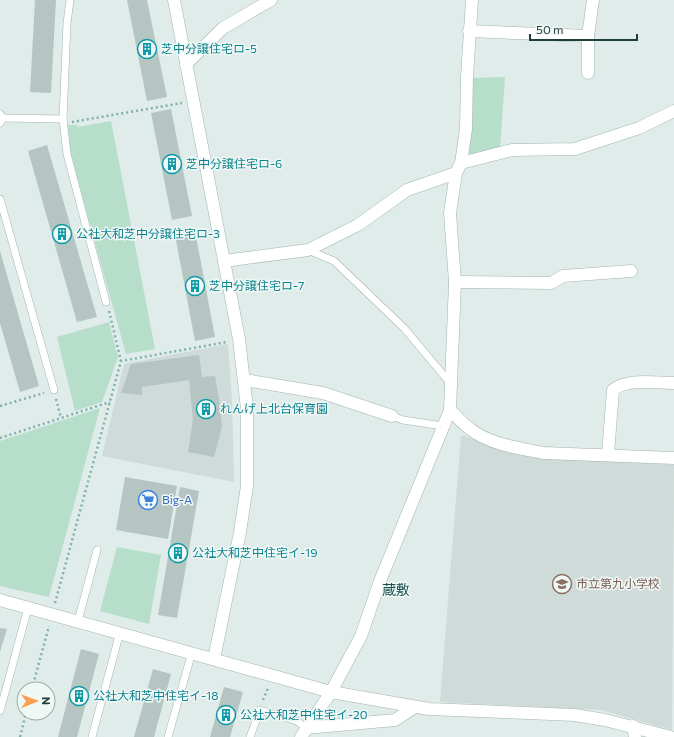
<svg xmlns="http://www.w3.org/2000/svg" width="674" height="737" viewBox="0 0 674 737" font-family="Commissioner,'Noto Sans JP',sans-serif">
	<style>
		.built { fill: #cedbd8 }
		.green { fill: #b7deca }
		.building { fill: #b5c6c2 }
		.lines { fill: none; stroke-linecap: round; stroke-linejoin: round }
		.service-casing { stroke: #a2b4b1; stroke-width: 8 }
		.minor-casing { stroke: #a2b4b1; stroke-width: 13 }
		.tertiary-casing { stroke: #a2b4b1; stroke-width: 13 }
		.path { stroke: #7eb1ac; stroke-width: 2.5; stroke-dasharray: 2 3; stroke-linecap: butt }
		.service { stroke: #fff; stroke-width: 7 }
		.minor { stroke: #fff; stroke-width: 12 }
		.tertiary { stroke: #fff; stroke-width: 12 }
		.labels { text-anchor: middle; stroke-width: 3; stroke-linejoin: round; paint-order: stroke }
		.culture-label { font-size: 12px; fill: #0d838f; stroke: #f0f8f6; text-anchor: start }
		.shop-label { font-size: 12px; fill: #366cbe; stroke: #f0f8f6; text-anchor: start }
		.education-label { font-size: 12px; fill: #785e54; stroke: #f0f8f6; text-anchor: start }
		.quarter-label { font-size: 14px; fill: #1a504e; stroke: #f0f8f6 }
	</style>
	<rect width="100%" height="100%" fill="#dfece9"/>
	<g class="built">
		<path d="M228,344L232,401L234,482L102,456L124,364Z"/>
		<path d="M461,435L500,449L561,457L674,465L672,730L601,710L440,702Z"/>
	</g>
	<g class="green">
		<path d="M505,77L500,148L471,155L468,152L473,78Z"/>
		<path d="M111,121L155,349L126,354L71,156L68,125H77L78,127Z"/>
		<path d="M109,322L118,357L102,402L75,411L57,337Z"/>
		<path d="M100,408L49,597L0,586V441Z"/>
		<path d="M117,547L161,555L149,624L100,611Z"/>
	</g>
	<g class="building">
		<path d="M35,0H56L51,93L30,92Z"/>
		<path d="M127,0H147L167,97L147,101Z"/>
		<path d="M171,109L192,216L172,220L151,113Z"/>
		<path d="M47,145L97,317L77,322L28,151Z"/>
		<path d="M195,231L215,337L195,341L175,235Z"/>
		<path d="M0,251L39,386L20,392L0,323Z"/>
		<path d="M199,355L202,377L215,376L219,399L222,427L214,457L188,452L193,420L189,380L142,387V395L121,393L131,364Z"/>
		<path d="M125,477L177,486L168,539L116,530Z"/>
		<path d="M180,487L199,491L177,618L158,615Z"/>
		<path d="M0,628L7,629L0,652Z"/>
		<path d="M81,649L99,654L77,737H58Z"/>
		<path d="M153,669L171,674L154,737H134Z"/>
		<path d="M224,687L243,692L230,737H210Z"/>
	</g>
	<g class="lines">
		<defs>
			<g id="service">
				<path d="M70,0L67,23L63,119L67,154L106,302"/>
				<path d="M0,114L3,118L0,123"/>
				<path d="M3,118L63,119"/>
				<path d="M0,199L54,390"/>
				<path d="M308,250L334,261L404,328L451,384"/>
				<path d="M392,416L403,420L443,426"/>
				<path d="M78,621L97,550"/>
				<path d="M0,711L28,608"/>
				<path d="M92,737L120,632"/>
				<path d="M168,737L192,652"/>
				<path d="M250,737L260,710L297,721L306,728"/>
			</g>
			<g id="minor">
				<path d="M469,31L588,36"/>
				<path d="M186,64L223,28L271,0"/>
				<path d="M588,73V36L593,0"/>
				<path d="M461,163L512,150L575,149L639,128L674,111"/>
				<path d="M224,261L308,250L358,225L407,190L456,173"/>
				<path d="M455,282L551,283L563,276L631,271"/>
				<path d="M245,380L323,393L392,416"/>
				<path d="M450,410C456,416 463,424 470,429C491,445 519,448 544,453L674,458"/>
				<path d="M608,454L613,390C627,378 656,383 674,383"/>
				<path d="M633,726L635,737"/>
				<path d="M306,728L395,720L415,707"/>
				<path d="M301,737L331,692L361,636L380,581L450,410L455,282L450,213L456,173L461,163L466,129L467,77L472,0"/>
			</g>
			<g id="tertiary">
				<path d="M174,0L239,339L247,409V486L240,532L214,659"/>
				<path d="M0,600L331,692L429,709L575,715L605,720L671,737"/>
			</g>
		</defs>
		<use href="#service" class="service-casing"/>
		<use href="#minor" class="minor-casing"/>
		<use href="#tertiary" class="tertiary-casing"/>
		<g class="path">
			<path d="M72,122L182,103"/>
			<path d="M109,311L121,361"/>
			<path d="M56,399L61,418"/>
			<path d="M0,406L44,393"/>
			<path d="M0,438L110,402"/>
			<path d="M55,603L121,361L227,342"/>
			<path d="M32,689L49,626"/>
			<path d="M263,700L268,688"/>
			<path d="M20,737L26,713"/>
		</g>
		<use href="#service" class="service"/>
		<use href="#minor" class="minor"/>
		<use href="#tertiary" class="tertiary"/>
	</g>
	<defs>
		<symbol id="building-ring" viewBox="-11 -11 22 22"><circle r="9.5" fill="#f0f8f6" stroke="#0f9aa8" stroke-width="1.5"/><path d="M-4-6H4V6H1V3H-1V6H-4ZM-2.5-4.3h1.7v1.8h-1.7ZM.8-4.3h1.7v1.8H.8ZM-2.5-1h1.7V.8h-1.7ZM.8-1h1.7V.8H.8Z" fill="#0f9aa8"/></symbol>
		<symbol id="supermarket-ring" viewBox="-11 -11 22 22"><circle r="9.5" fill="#f0f8f6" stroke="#3f7fe0" stroke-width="1.5"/><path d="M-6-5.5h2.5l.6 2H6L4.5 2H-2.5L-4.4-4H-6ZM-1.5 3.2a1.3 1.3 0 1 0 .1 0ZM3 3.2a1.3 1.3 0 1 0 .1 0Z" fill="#3f7fe0"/></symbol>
		<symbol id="school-ring" viewBox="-11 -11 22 22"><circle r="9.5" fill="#f0f8f6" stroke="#8d6e63" stroke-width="1.5"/><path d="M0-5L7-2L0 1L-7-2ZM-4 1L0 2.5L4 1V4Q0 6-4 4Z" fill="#8d6e63"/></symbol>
	</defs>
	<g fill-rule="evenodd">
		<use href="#building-ring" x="136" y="38" width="22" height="22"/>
		<use href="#building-ring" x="161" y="153" width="22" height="22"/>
		<use href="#building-ring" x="51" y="223" width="22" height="22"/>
		<use href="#building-ring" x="184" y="275" width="22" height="22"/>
		<use href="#building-ring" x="195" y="398" width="22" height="22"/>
		<use href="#supermarket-ring" x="137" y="489" width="22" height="22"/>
		<use href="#building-ring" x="167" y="542" width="22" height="22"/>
		<use href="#school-ring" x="551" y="573" width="22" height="22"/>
		<use href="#building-ring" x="68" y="685" width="22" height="22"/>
		<use href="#building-ring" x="215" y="704" width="22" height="22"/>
	</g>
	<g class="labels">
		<g class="culture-label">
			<text x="161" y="53">芝中分譲住宅ロ-5</text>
			<text x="186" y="168">芝中分譲住宅ロ-6</text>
			<text x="76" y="238">公社大和芝中分譲住宅ロ-3</text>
			<text x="209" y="290">芝中分譲住宅ロ-7</text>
			<text x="220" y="413">れんげ上北台保育園</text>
			<text x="192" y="557">公社大和芝中住宅イ-19</text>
			<text x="93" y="700">公社大和芝中住宅イ-18</text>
			<text x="240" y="719">公社大和芝中住宅イ-20</text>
		</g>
		<g class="shop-label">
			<text x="162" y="504">Big-A</text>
		</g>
		<g class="education-label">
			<text x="576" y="588">市立第九小学校</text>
		</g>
		<g class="quarter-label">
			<text x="396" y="595">蔵敷</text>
		</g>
	</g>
	<g transform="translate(36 701) rotate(89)"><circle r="19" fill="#f0f8f6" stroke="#9cadab"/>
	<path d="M0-3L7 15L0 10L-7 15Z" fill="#fa9e4f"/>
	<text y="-6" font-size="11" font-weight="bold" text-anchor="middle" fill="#1f3d3b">N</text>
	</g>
	<path d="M530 34v6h107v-6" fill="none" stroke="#1f3d3b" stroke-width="2"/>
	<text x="536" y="34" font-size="12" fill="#1f3d3b" stroke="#f0f8f6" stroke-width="3" paint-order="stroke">50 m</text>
</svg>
